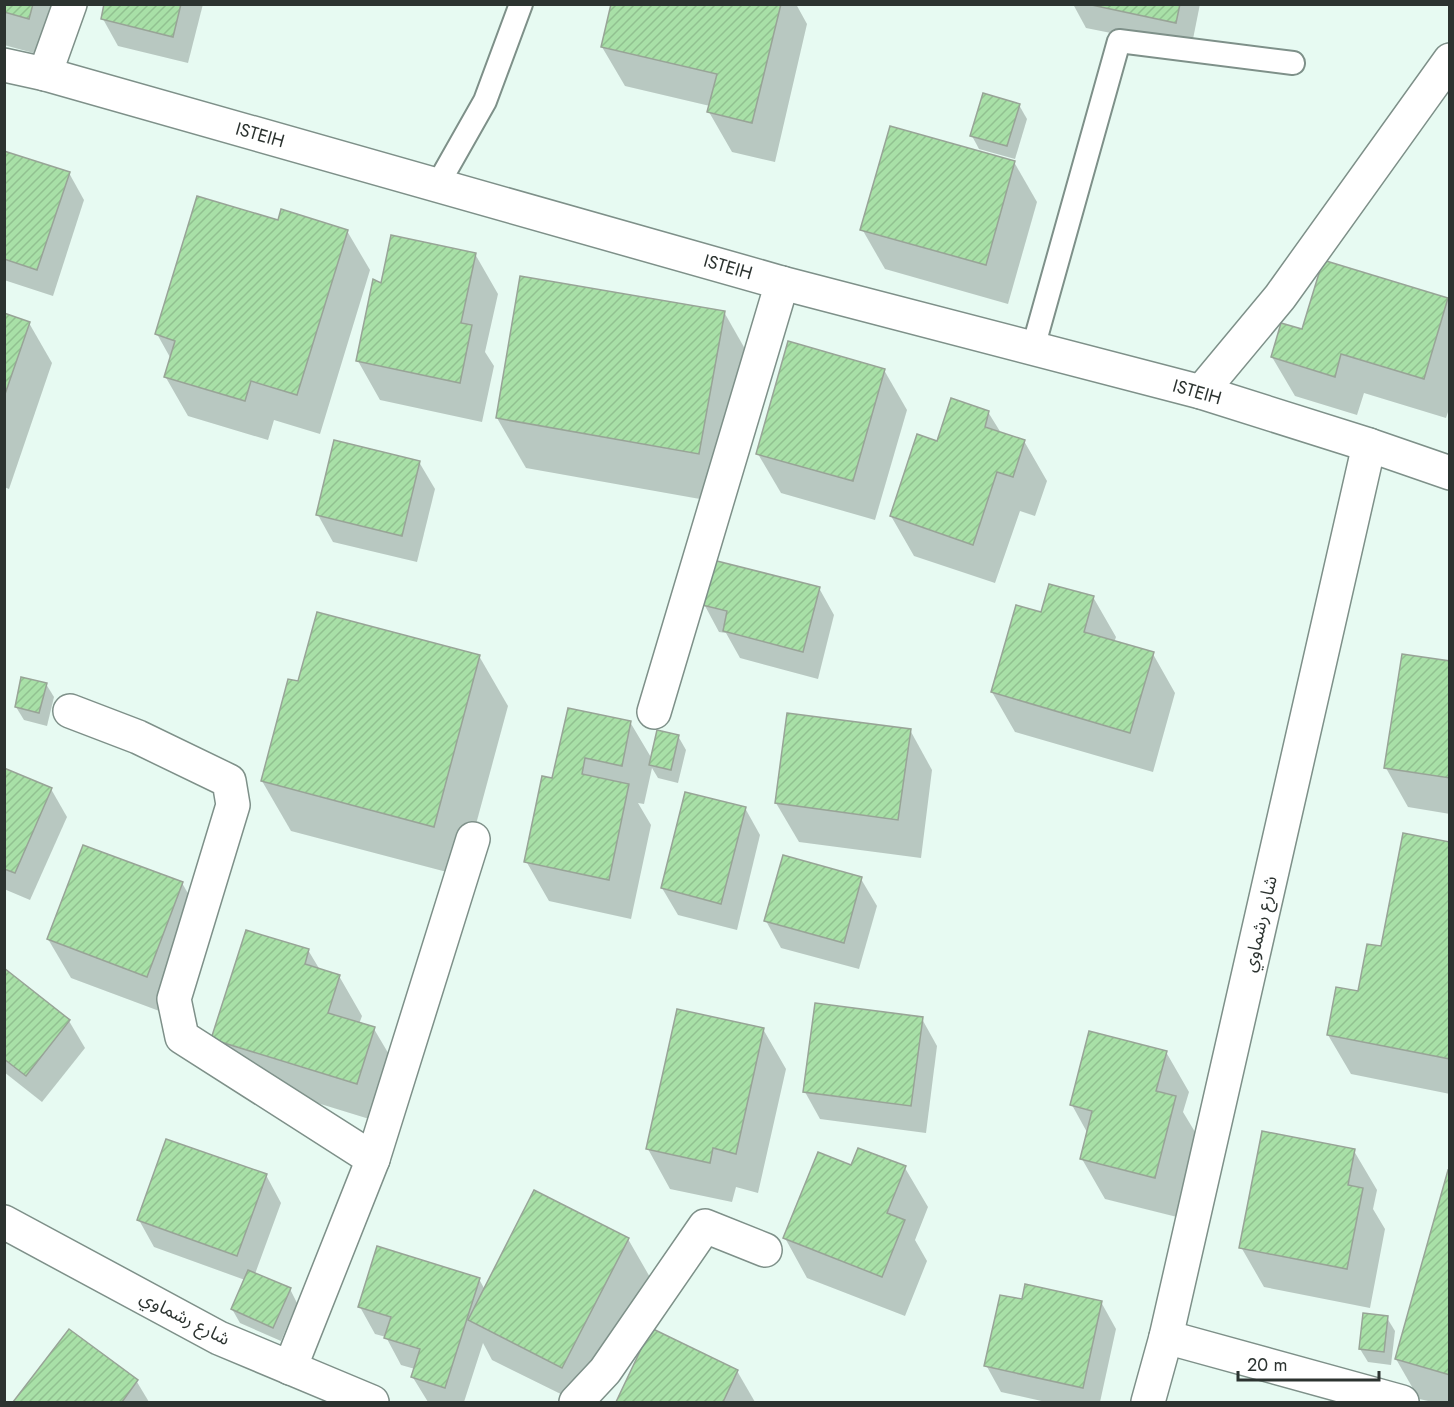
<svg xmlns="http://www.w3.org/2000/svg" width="1454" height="1407" viewBox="0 0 1454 1407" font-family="Jost,'Noto Sans Arabic',sans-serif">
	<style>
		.shadow { fill: #0003 }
		.building { fill: url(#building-hatch); stroke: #98a497; stroke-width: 1.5 }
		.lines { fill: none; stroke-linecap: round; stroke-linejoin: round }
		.service-casing { stroke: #7e9089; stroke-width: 26 }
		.minor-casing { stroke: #7e9089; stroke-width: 36 }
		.tertiary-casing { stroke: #7e9089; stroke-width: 36 }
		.service { stroke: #fff; stroke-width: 22 }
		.minor { stroke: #fff; stroke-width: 33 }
		.tertiary { stroke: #fff; stroke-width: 33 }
		.labels { text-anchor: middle; stroke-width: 4.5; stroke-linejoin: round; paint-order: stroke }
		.street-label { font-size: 18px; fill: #2c3330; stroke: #fff }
	</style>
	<defs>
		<pattern id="building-hatch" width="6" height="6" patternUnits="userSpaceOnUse" patternTransform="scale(1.5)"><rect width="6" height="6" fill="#a8e0a7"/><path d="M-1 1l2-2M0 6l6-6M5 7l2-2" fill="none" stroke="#91c190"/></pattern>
	</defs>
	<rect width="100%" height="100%" fill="#e7faf2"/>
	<g class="shadow">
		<path d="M4,4H66L52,58L4,45Z"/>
		<path d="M106,4H203L188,63L118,46L103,19Z"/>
		<path d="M613,4H796L807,24L775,162L732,152L709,112L710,106L625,86L602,47Z"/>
		<path d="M1073,4H1200L1191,49L1086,28Z"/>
		<path d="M1019,105L1027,119L1015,159L979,149L972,136Z"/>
		<path d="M4,152L69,173L84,200L53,296L4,280Z"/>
		<path d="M1014,162L1037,202L1008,304L885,269L862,229Z"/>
		<path d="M279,222L347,231L370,270L320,434L274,420L268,440L188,416L165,376L171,359L157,334Z"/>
		<path d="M475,254L498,294L485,352L494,366L482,422L380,400L358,361L382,285Z"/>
		<path d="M1447,299L1450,303V406L1446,418L1364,393L1357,415L1295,396L1272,357Z"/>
		<path d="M724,312L753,363L728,504L526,468L497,418Z"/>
		<path d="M4,315L29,323L52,363L9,489L4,487Z"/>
		<path d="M884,370L907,410L875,520L781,493L758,454Z"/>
		<path d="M988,412L1001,433L1024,441L1047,481L1035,516L1020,511L995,583L914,556L891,516L938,442Z"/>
		<path d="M419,462L435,489L417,562L333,542L318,515Z"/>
		<path d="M819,588L834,615L818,679L740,658L726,633L719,632L704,604Z"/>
		<path d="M1093,597L1116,637L1114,643L1153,654L1175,693L1153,772L1015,732L992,692L1042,614Z"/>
		<path d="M479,656L508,706L462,876L291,831L262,781L299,683Z"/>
		<path d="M1450,663V814L1408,807L1386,768Z"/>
		<path d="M46,684L54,697L47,726L24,720L16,707Z"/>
		<path d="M630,722L652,759L678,736L686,750L678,783L658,778L652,768L644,804L638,803L651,825L631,919L549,901L526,861L554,780Z"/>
		<path d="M910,730L932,770L921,858L799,842L776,803Z"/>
		<path d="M4,769L51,789L67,817L30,900L4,889Z"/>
		<path d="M745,808L760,835L737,930L678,915L662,888Z"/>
		<path d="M1450,843V1094L1351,1074L1328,1035L1359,992L1382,948Z"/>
		<path d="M861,879L877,906L859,969L781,948L766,921Z"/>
		<path d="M182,883L205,923L170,1015L71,978L48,939Z"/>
		<path d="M308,950L320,970L339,976L362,1016L359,1024L374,1029L397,1068L379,1122L236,1078L213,1039Z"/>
		<path d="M4,970L69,1021L85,1048L42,1102L4,1072Z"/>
		<path d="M922,1019L937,1046L926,1133L820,1119L805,1092Z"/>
		<path d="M763,1029L786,1069L758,1193L736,1187L732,1202L670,1189L648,1149Z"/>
		<path d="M1166,1052L1189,1092L1183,1112L1198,1137L1177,1217L1105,1199L1082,1159L1088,1134L1072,1105Z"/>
		<path d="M1354,1151L1377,1190L1373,1209L1385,1229L1370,1308L1264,1287L1241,1247Z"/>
		<path d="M852,1167L905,1168L928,1207L915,1240L927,1261L905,1316L807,1278L785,1238Z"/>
		<path d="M1449,1172L1450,1402H1433L1419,1399L1396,1359Z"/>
		<path d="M266,1175L281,1203L255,1274L290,1289L297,1303L281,1341L240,1323L232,1309L245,1280L154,1247L139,1220Z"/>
		<path d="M628,1239L651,1279L577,1402L492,1360L483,1343L464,1402H428L412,1376L415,1369L401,1365L386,1337L375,1334L360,1307L479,1279L485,1290Z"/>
		<path d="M1023,1301L1101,1302L1116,1329L1100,1402H1046L1001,1392L986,1365Z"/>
		<path d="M1387,1318L1395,1331L1391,1365L1368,1362L1360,1349Z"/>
		<path d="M652,1330L737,1371L755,1402H618Z"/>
		<path d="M69,1331L137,1382L149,1402H15Z"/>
	</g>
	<g class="building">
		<path d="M4,4H33L29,19L4,12Z"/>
		<path d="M104,4H181L173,37L101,19Z"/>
		<path d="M611,4H781L752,123L707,112L717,74L601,47Z"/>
		<path d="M1087,4H1180L1176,23Z"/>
		<path d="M983,93L1020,104L1007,146L970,136Z"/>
		<path d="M890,126L1015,161L986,265L860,230Z"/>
		<path d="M4,151L70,172L37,270L4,259Z"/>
		<path d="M197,196L278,220L281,209L348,230L297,395L251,381L245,401L164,377L175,341L155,334Z"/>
		<path d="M391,235L476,253L461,323L472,325L460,383L356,361L373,279L381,283Z"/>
		<path d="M1323,260L1448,298L1424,379L1341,354L1335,377L1271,357L1281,323L1302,329Z"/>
		<path d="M520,276L725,311L699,454L496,418Z"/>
		<path d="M4,313L30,322L4,397Z"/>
		<path d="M788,341L885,369L853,481L756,454Z"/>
		<path d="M951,398L989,411L985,427L1025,440L1013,477L997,472L973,545L890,516L917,434L937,441Z"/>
		<path d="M334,440L420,461L402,536L316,515Z"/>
		<path d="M713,560L820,587L803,652L723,631L727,611L702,605Z"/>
		<path d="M1049,584L1094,596L1084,632L1154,652L1130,733L991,692L1016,605L1041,612Z"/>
		<path d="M317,612L480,655L434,827L261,781L288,679L298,681Z"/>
		<path d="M1402,654L1450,661V778L1384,768Z"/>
		<path d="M21,677L47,683L39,713L15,707Z"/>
		<path d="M568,708L631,721L622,766L585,758L582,774L629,784L609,880L524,862L542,776L552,778Z"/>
		<path d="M787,713L911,729L898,820L775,803Z"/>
		<path d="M657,730L679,735L671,770L649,765Z"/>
		<path d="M4,768L52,788L15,873L4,869Z"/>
		<path d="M685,792L746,807L721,904L661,888Z"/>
		<path d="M1403,833L1450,842V1059L1327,1035L1336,987L1358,991L1367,944L1381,946Z"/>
		<path d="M83,845L183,882L147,977L47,939Z"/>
		<path d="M783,855L862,877L844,943L764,921Z"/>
		<path d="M246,930L309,949L305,964L340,975L328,1013L375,1027L357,1084L211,1039Z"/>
		<path d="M4,968L70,1020L26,1076L4,1059Z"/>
		<path d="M815,1003L923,1017L911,1106L803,1092Z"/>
		<path d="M677,1009L764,1028L736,1154L713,1148L710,1163L646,1149Z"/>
		<path d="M1089,1031L1167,1051L1156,1091L1176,1096L1155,1178L1080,1159L1092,1111L1070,1105Z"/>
		<path d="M1262,1131L1355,1149L1348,1185L1363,1188L1347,1269L1239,1248Z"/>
		<path d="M166,1139L267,1174L237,1256L137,1220Z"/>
		<path d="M858,1148L906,1166L887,1213L905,1220L882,1277L783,1238L818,1152L851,1165Z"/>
		<path d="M1448,1170L1450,1171V1375L1395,1359Z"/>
		<path d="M534,1190L629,1238L562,1368L468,1320Z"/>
		<path d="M377,1246L480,1278L445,1388L411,1377L420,1349L384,1338L391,1317L358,1307Z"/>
		<path d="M248,1270L291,1288L273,1328L231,1309Z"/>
		<path d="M1025,1284L1102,1301L1083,1388L984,1366L1000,1295L1022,1299Z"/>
		<path d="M1363,1313L1388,1316L1384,1352L1359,1349Z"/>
		<path d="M651,1328L738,1370L723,1402H616Z"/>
		<path d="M69,1329L138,1380L122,1402H13Z"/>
	</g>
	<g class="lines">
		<defs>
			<g id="service">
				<path d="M438,184L485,101L521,4"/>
				<path d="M1033,348L1119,41L1293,63"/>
			</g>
			<g id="minor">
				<path d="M45,74L70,4"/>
				<path d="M1201,392L1280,297L1450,60"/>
				<path d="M70,711L138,737L229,781L233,805L174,999L182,1037L373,1159"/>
				<path d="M654,712L782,283"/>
				<path d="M4,1222L219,1338L372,1402"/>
				<path d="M1166,1337L1402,1402"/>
				<path d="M290,1368L373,1159L473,839"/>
				<path d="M576,1402L605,1371L705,1226L765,1250"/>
				<path d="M1148,1402L1166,1337L1369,445"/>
			</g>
			<path id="tertiary" d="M4,65L45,74L782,283L1201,392L1369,445L1450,473"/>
		</defs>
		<use href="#service" class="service-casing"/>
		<use href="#minor" class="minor-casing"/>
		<use href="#tertiary" class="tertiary-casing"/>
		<use href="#service" class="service"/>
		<use href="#minor" class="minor"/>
		<use href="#tertiary" class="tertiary"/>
	</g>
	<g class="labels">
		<g class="street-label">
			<text transform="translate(260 135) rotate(16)" y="6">ISTEIH</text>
			<text transform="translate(728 267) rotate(16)" y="6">ISTEIH</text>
			<text transform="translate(1197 392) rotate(16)" y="6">ISTEIH</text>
			<text transform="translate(1260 924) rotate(-77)" y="6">شارع رشماوي</text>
			<text transform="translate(185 1318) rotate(27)" y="6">شارع رشماوي</text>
		</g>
	</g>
	<rect width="1454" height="1407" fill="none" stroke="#2c3330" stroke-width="12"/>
	<path d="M1238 1371v9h141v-9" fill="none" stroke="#2c3330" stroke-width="3"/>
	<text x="1247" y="1371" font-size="18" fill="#2c3330" stroke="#ffffff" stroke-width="4.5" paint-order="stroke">20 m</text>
</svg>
